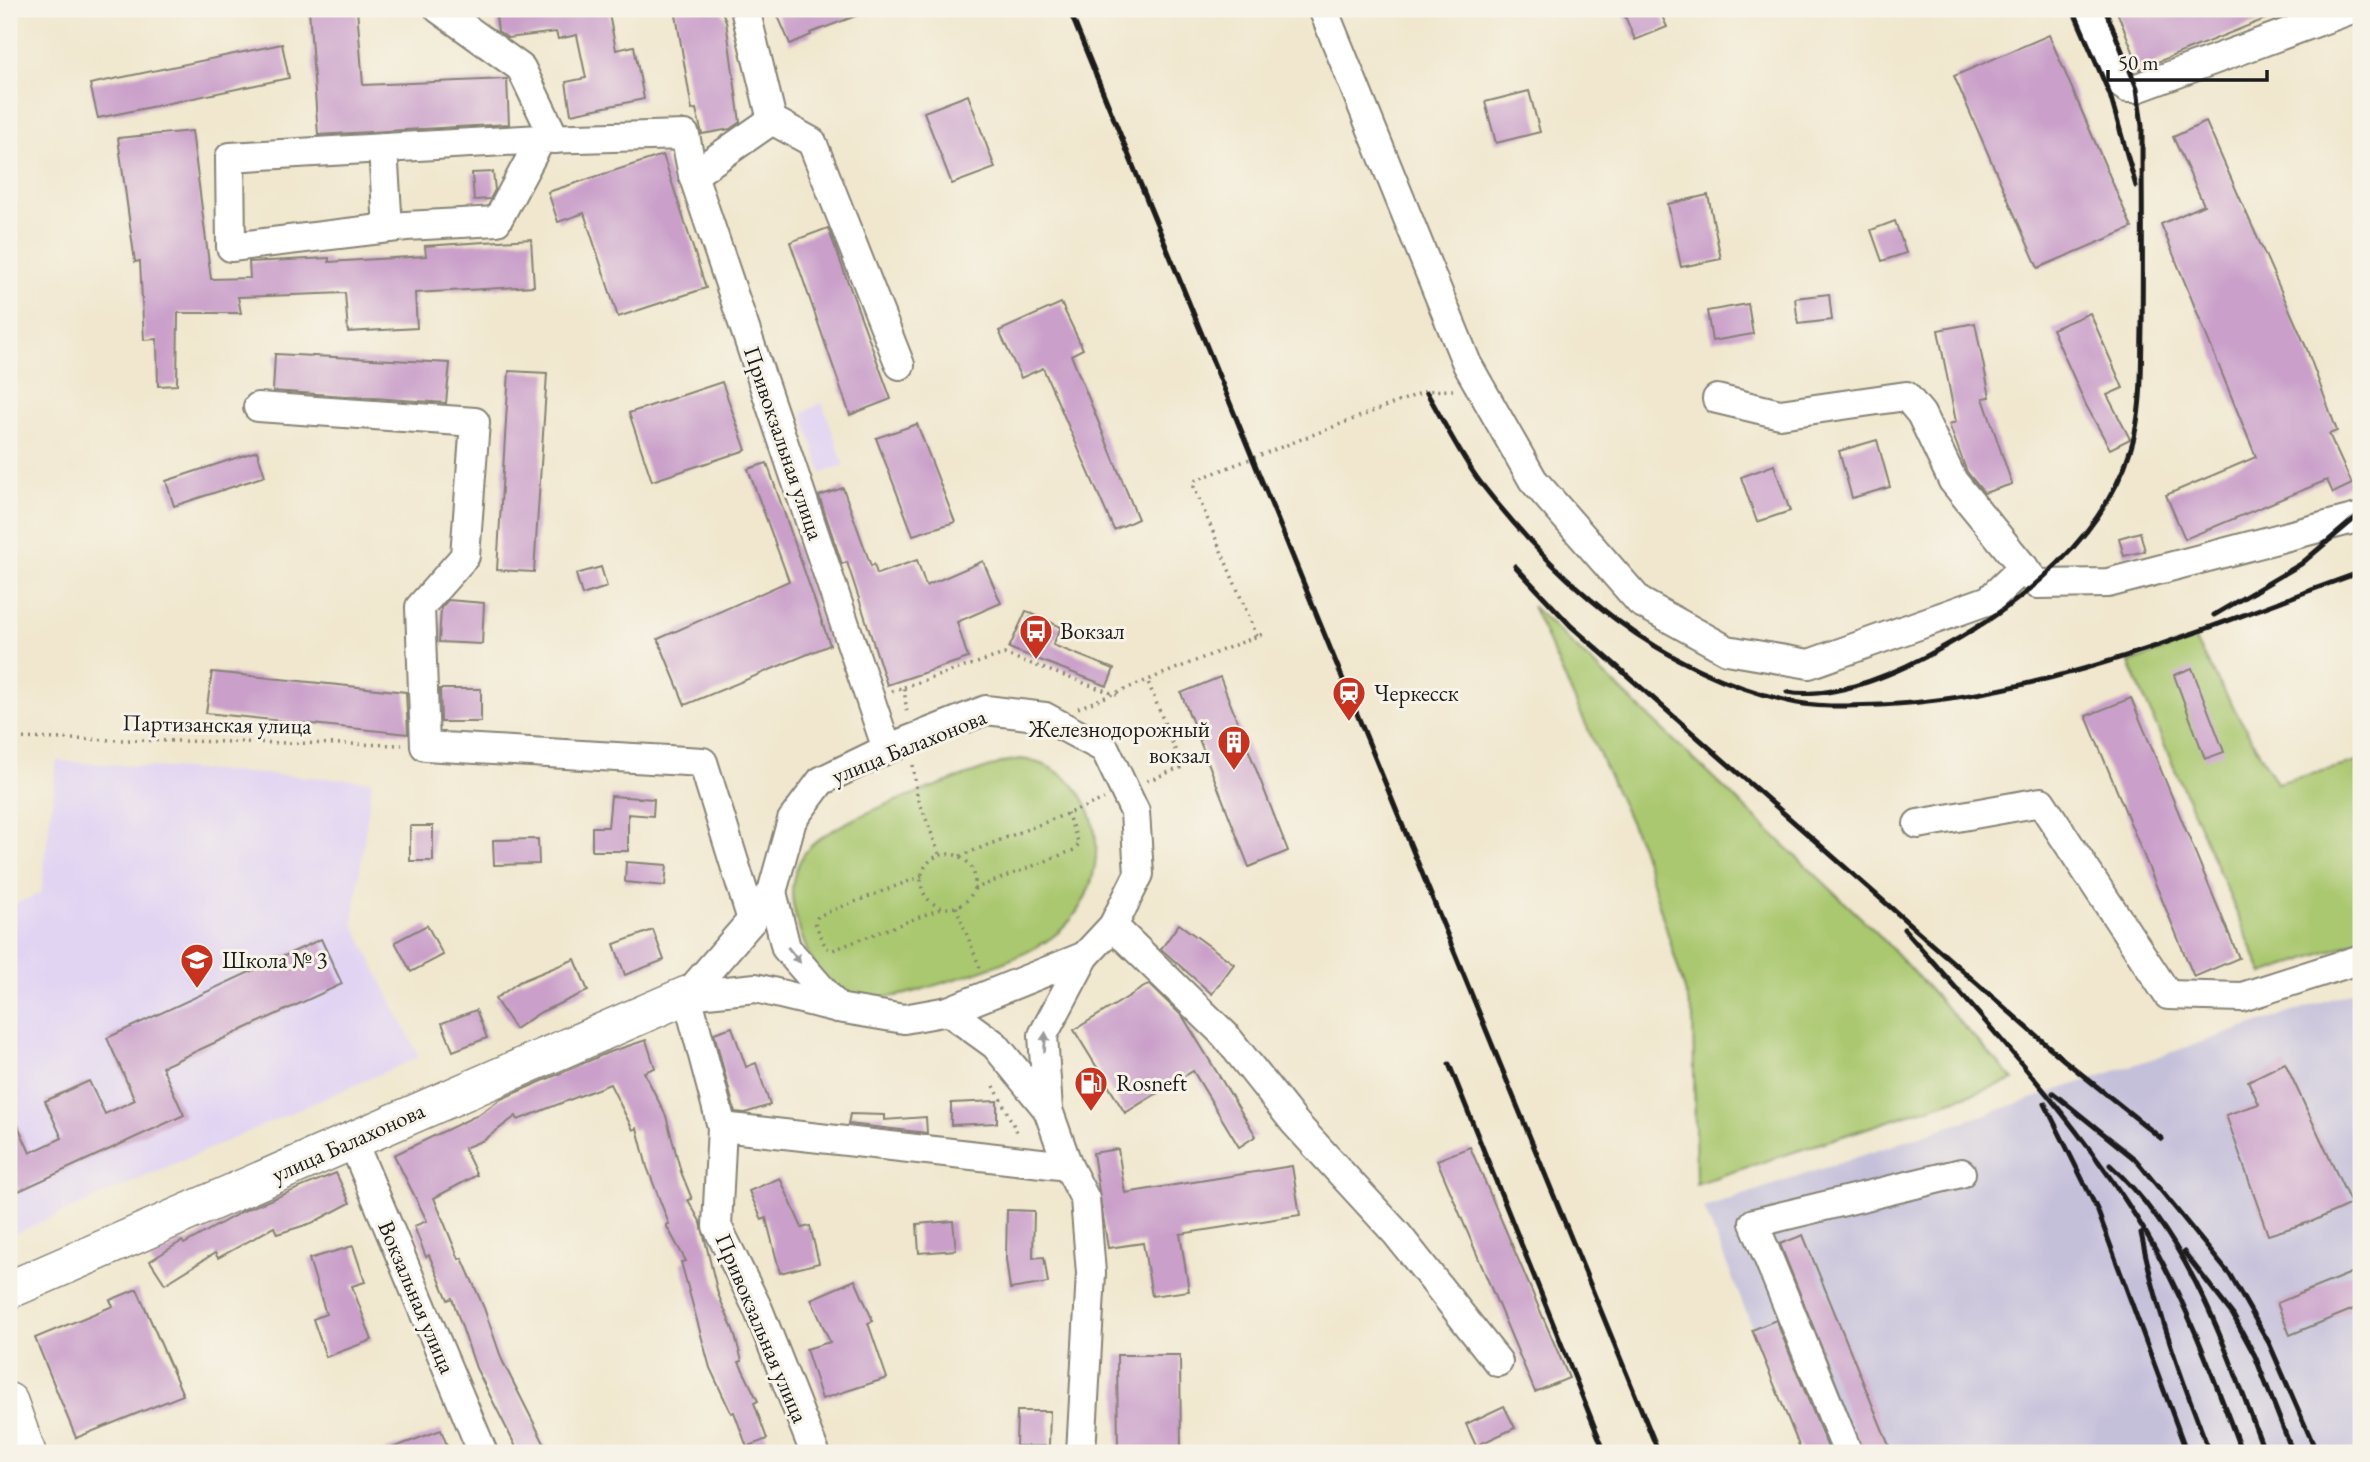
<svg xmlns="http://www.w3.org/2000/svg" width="2370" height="1462" viewBox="0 0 2370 1462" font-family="'EB Garamond',serif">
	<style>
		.built { fill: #e1d4f3 }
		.industrial { fill: #c5c0da }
		.green { fill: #aac86f; stroke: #637246; stroke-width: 2 }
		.building { fill: #caa0ca }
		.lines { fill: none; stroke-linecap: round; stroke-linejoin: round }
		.minor-casing { stroke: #868275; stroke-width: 32 }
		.major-casing { stroke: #868275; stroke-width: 40 }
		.path { stroke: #868275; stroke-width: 3.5; stroke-dasharray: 2 5; stroke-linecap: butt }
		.minor { stroke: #fff; stroke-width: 28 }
		.major { stroke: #fff; stroke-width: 37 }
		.rail { stroke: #1c1c1c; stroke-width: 5 }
		.oneway { fill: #999 }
		.labels { text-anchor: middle; stroke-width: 6; stroke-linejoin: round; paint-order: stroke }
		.street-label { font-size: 23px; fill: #1c1c1c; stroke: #f7f3e8 }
		.poi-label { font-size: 23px; fill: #1c1c1c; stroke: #f7f3e8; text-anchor: start }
	</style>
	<rect width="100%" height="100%" fill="#f7f3e8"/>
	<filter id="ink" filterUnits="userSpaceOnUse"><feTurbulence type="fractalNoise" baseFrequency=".0143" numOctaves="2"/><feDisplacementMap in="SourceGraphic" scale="14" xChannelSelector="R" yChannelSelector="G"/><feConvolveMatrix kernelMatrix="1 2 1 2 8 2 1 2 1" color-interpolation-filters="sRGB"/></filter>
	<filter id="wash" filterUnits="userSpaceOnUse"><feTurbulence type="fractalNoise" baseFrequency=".00686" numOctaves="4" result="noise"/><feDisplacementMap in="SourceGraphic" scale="28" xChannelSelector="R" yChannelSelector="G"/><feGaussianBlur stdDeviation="1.57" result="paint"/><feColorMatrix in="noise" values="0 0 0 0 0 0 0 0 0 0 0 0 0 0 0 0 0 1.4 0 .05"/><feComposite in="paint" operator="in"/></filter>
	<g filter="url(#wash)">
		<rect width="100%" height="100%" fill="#f0e7ce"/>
		<g class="built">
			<path d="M822,402L844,465L822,473L803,413Z"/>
			<path d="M57,761L372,781L353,923L419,1057L14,1234L9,1222V906L41,893Z"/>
		</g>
		<path class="industrial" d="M2361,989V1453H1803L1704,1208Z"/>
		<g class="green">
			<path d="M1532,606L1877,933L2014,1080L1696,1184L1693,1017L1641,846Z"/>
			<path d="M2194,639L2277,783L2361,761V940L2263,974L2129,663Z"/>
			<path d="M1021,759C1109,771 1119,885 1055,935C1024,960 953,980 913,992C886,1001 850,998 827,982C810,970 793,915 792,894C792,878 797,863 807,850C833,817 959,779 1004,762Z"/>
		</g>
		<g id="blocks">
			<g class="building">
				<path d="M309,9H357L363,85L507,79L509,124L318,135Z"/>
				<path d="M495,9H608L616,50L634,46L644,99L571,114L566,82L586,78L577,35L558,39L556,32L508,38L498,31Z"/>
				<path d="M675,9H721L726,21L740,122L730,129L702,134L696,109L692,110Z"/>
				<path d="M775,9H869V11L810,33L811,35L790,44Z"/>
				<path d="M1622,9H1659L1667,27L1635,40Z"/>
				<path d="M2116,9H2290L2140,69Z"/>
				<path d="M2049,35L2132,228L2038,268L1954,76Z"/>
				<path d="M282,44L289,78L98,118L90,84Z"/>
				<path d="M1529,91L1540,132L1496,143L1485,102Z"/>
				<path d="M968,95L995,168L952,184L924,112Z"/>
				<path d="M2206,122L2306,347L2337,431L2329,434L2352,484L2333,493L2327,480L2185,539L2166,495L2256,457L2161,224L2204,205L2173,137Z"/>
				<path d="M192,131L211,279L250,278L249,262L329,258V262L426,256L425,246L531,239L534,286L415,293L417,328L348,332L345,293L238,297L241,313H178L177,385L158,386L157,339L144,340L140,261L135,262L118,138Z"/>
				<path d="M663,155L706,288L618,317L584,213L558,222L548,192Z"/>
				<path d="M493,172L495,190L490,199L474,200L472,173Z"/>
				<path d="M1708,195L1721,259L1681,267L1668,204Z"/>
				<path d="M1895,221L1906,253L1882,261L1871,230Z"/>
				<path d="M828,228L891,399L850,415L790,242Z"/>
				<path d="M1829,294L1832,320L1798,324L1795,298Z"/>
				<path d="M1061,303L1083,349L1071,355L1138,519L1114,530L1043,368L1021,378L999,331Z"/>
				<path d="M1748,304L1753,334L1712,341L1707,311Z"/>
				<path d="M2090,313L2123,388L2107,395L2130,439L2110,449L2086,405L2052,329Z"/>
				<path d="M1975,323L1990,397L1983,398L2012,484L1984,493L1967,472L1949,424L1956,422L1938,330Z"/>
				<path d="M275,354L450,363L446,403L273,391Z"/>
				<path d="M509,371L547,373L534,572L497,570Z"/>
				<path d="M722,382L746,450L652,481L629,413Z"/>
				<path d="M917,424L955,522L913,535L876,438Z"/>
				<path d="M1877,440L1890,487L1852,498L1839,451Z"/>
				<path d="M257,451L265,476L174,506L166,481Z"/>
				<path d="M767,463L830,645L685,705L658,639L789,581L748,469Z"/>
				<path d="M1774,465L1790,511L1757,522L1741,477Z"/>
				<path d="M843,488L871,566L874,564L877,574L917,560L926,586L983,561L1001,603L957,622L968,658L887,685L847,562L842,564L819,496Z"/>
				<path d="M2140,532L2145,551L2124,556L2119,538Z"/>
				<path d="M601,567L607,587L582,595L576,574Z"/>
				<path d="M448,600L484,603L482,644L439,642L441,608Z"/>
				<path d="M1026,611L1061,627L1053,645L1114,669L1107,686L1009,648Z"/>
				<path d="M2192,668L2224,752L2205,759L2174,675Z"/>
				<path d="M212,672L406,692L408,734L206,713Z"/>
				<path d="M1220,677L1288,851L1249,867L1181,693Z"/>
				<path d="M440,689H481V722H441Z"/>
				<path d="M2131,698L2239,958L2194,977L2086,716Z"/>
				<path d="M611,796L654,799L653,816L628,814V851H592V827H608Z"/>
				<rect x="410" y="826" width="23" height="35"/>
				<path d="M538,839L539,864L494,865L493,840Z"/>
				<path d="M626,862L667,865L665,886L625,882Z"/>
				<path d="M1179,924L1234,964L1212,994L1161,949Z"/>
				<path d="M427,925L443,955L411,972L395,942Z"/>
				<path d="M653,930L664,960L625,975L614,944Z"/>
				<path d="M321,939L342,984L162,1067L184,1115L19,1191L9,1170V1106L30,1153L62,1138L45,1101L89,1081L105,1114L135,1100L107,1038Z"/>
				<path d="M575,959L588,991L541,1012L515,1029L495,999L519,982Z"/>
				<path d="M1149,984L1183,1017L1256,1136L1239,1147L1193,1071L1125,1113L1074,1030Z"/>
				<path d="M476,1010L487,1038L453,1051L442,1023Z"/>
				<path d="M732,1027L746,1067L756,1063L770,1105L745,1113L735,1112L714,1033Z"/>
				<path d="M646,1040L655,1068L644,1072L666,1116L681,1172L692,1199L688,1200L701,1223L718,1294L734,1332L742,1361L739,1362L758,1401L754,1403L767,1439L747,1447L734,1412L731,1413L710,1368L681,1262L686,1261L666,1225L669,1224L647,1167L637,1128L633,1130L610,1084L518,1120L516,1116L484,1140L464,1148L477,1175L434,1198L459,1259L462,1258L484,1308L502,1360L549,1453H519L476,1368L452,1298L448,1300L429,1255L426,1257L414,1226L427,1221L394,1155L478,1115L501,1099L607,1053Z"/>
				<path d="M2285,1063L2351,1204L2313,1221L2268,1235L2226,1115L2259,1104L2248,1081Z"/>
				<path d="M997,1101V1123L951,1125V1103Z"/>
				<path d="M850,1114L884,1115V1120L926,1117L927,1133L848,1124Z"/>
				<path d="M1470,1147L1569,1378L1535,1392L1437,1160Z"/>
				<path d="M1118,1149L1125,1193L1292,1166L1300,1215L1180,1234L1189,1291L1152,1296L1143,1243L1108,1248L1093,1153Z"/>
				<path d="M336,1173L350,1203L312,1223L277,1234L274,1227L218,1258L215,1253L165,1284L150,1261L182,1241L184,1244L243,1211Z"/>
				<path d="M780,1178L802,1228L810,1226L819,1263L780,1273L766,1218L762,1220L749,1191Z"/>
				<path d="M1007,1210L1034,1211L1033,1258L1044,1257L1048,1283L1010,1289L1006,1259Z"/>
				<path d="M953,1221L956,1250L919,1253L917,1224Z"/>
				<path d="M1803,1235L1892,1453H1864L1780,1244Z"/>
				<path d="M353,1246L365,1282L352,1286L372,1340L326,1357L313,1319L326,1314L309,1259Z"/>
				<path d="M2361,1269V1306L2290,1335L2277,1303Z"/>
				<path d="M855,1280L873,1321L868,1323L887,1378L822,1399L806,1349L830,1342L811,1299Z"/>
				<path d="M137,1289L183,1395L76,1438L35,1338L113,1306L110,1300Z"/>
				<path d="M1776,1320L1830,1453H1802L1752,1330Z"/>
				<path d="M1117,1355H1180L1181,1453H1118Z"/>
				<path d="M1504,1406L1515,1428L1476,1446L1466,1424Z"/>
				<path d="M1017,1411H1050L1049,1446H1016Z"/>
				<path d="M441,1430L450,1453H384V1451Z"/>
			</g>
		</g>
	</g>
	<g filter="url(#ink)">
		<use href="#blocks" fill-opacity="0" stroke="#868275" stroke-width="2"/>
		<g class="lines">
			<defs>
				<g id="minor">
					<path d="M439,9L521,68L555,139"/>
					<path d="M1323,9L1467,364L1533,480L1640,602L1727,650L1809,664L1989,600L2024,567"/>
					<path d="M2087,9L2120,83L2127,88H2137L2352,9"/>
					<path d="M772,120L812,142L900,365"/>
					<path d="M541,139L230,157L231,247L406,226L497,221L541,139L685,135L693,175L887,749"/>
					<path d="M383,149L388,228"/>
					<path d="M693,175L772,120L745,9"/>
					<path d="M1717,399L1780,414L1906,396L1921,414L1953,481L2037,584L2108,583L2361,517"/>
					<path d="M258,407L475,422L465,556L420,607L425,746L703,762L752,920"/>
					<path d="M986,710L1045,717L1105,749L1135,812L1139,874L1113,926L1085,956L948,1011L904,1019L838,1008L756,988L687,995L752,920L772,892L792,820L821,781L887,749Z"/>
					<path d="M1918,824L2041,802L2168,995L2242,997L2361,959"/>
					<path d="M772,892L786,948L838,1008"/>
					<path d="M1113,926L1225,1035L1295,1123L1397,1234L1498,1362"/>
					<path d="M687,995L722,1127L717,1226L758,1309L815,1453"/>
					<path d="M948,1011L995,1045L1048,1110"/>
					<path d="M722,1127L1068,1166"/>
					<path d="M352,1140L483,1453"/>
					<path d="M1081,1453L1091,1273L1085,1199L1068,1166L1048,1110L1043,1035L1085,956"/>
					<path d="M1848,1453L1754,1223L1961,1173"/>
				</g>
				<g id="major">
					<path d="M9,1290L687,995"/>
					<path d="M9,1402L27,1453"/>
				</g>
			</defs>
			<use href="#minor" class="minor-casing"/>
			<use href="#major" class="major-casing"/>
			<g class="path">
				<path d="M1257,636L1194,487L1196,480L1426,391L1453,390"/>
				<path d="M904,687L1004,654L1117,695"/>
				<path d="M892,691L904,687L907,715"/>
				<path d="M1078,708L1265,633"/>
				<path d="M9,738L402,745"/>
				<path d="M913,765L917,795L940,856"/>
				<path d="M1147,781L1182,767L1148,682"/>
				<circle cx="948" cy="881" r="27"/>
				<path d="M960,856L1104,799"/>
				<path d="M922,876L818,916L815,923L826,948L833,950L943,908"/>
				<path d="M974,889L1074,850L1079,844L1067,813"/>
				<path d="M956,907L980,968"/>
				<path d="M994,1086L1019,1136"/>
			</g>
			<use href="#minor" class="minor"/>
			<use href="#major" class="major"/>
			<g class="rail">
				<path d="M1069,9L1659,1453"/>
				<path d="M2073,9L2110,95L2136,186"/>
				<path d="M1427,393C1444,422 1460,455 1480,482C1562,587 1657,670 1788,701C1817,708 1851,706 1881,705C2048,697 2206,627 2361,572"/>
				<path d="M1515,566L1571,626L2064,1060L2162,1139"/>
				<path d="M2214,615L2301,564L2361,513"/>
				<path d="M1787,692C1839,701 1903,670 1947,645C2024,602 2104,537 2131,448C2143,410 2141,367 2142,327C2143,260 2142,193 2142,126L2137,88L2105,9"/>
				<path d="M1904,929C1989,1026 2079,1122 2146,1233C2187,1302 2214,1379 2242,1453"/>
				<path d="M1449,1064L1605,1453"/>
				<path d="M2053,1093L2136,1160L2230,1275L2269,1343L2317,1453"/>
				<path d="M2045,1104L2097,1209L2187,1453"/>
				<path d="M2110,1165C2191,1238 2227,1353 2265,1453"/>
				<path d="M2141,1233C2156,1310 2182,1380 2210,1453"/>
				<path d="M2184,1252L2233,1315L2255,1356L2293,1453"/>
			</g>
		</g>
		<defs><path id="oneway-solid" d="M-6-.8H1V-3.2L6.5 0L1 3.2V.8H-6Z" transform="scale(1.75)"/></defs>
		<g class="oneway">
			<use href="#oneway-solid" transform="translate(794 955) rotate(51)"/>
			<use href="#oneway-solid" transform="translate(1045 1042) rotate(-87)"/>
		</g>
	</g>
	<defs>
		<symbol id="bus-pin" viewBox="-11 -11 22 30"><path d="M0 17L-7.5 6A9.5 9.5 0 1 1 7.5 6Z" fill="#c8321e" stroke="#f7f3e8"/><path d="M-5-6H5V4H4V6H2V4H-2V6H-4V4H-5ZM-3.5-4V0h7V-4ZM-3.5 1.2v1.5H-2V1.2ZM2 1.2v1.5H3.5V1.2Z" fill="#fff"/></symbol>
		<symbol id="station-pin" viewBox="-11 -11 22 30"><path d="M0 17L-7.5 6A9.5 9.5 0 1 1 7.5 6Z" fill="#c8321e" stroke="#f7f3e8"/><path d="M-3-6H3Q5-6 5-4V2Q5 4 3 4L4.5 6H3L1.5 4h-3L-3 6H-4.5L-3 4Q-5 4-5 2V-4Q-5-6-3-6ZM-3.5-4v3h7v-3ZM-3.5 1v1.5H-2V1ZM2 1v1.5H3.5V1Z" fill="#fff"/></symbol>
		<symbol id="building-pin" viewBox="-11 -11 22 30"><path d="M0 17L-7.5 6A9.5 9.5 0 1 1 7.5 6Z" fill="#c8321e" stroke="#f7f3e8"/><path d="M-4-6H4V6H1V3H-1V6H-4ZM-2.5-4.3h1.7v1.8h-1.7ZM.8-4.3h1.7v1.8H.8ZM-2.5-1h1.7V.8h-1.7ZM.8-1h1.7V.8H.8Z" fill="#fff"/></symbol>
		<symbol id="school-pin" viewBox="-11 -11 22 30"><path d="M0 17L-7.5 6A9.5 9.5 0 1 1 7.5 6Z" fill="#c8321e" stroke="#f7f3e8"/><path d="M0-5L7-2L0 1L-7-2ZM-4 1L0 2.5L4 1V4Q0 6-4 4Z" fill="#fff"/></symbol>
		<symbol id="fuel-pin" viewBox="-11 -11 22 30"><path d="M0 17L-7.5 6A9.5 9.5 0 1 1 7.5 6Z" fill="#c8321e" stroke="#f7f3e8"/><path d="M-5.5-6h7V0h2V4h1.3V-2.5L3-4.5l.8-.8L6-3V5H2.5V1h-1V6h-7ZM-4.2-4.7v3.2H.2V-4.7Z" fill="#fff"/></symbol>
	</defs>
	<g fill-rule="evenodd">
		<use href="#bus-pin" x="1017" y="612" width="38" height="52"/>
		<use href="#station-pin" x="1330" y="674" width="38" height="52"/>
		<use href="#building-pin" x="1215" y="723" width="38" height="52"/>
		<use href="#school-pin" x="178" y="941" width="38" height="52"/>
		<use href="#fuel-pin" x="1072" y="1064" width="38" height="52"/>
	</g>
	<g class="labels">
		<g class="street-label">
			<text transform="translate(784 443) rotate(71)" y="8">Привокзальная улица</text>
			<text transform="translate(217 724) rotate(1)" y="8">Партизанская улица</text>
			<text transform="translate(909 746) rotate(-22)" y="8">улица Балахонова</text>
			<text transform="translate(348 1142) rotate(-24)" y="8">улица Балахонова</text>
			<text transform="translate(417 1297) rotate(67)" y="8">Вокзальная улица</text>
			<text transform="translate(762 1328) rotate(67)" y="8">Привокзальная улица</text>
		</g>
		<g class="poi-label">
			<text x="1060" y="639">Вокзал</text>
			<text x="1374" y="701">Черкесск</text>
			<text x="1210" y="737" text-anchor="end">Железнодорожный<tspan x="1210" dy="26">вокзал</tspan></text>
			<text x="222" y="968">Школа № 3</text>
			<text x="1116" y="1091">Rosneft</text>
		</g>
	</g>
	<rect width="2370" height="1462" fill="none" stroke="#f7f3e8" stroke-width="35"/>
	<path d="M2108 70v10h159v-10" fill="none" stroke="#1c1c1c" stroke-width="3.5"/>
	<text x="2118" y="70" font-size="21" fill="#1c1c1c" stroke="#f7f3e8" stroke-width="5" paint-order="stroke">50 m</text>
</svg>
